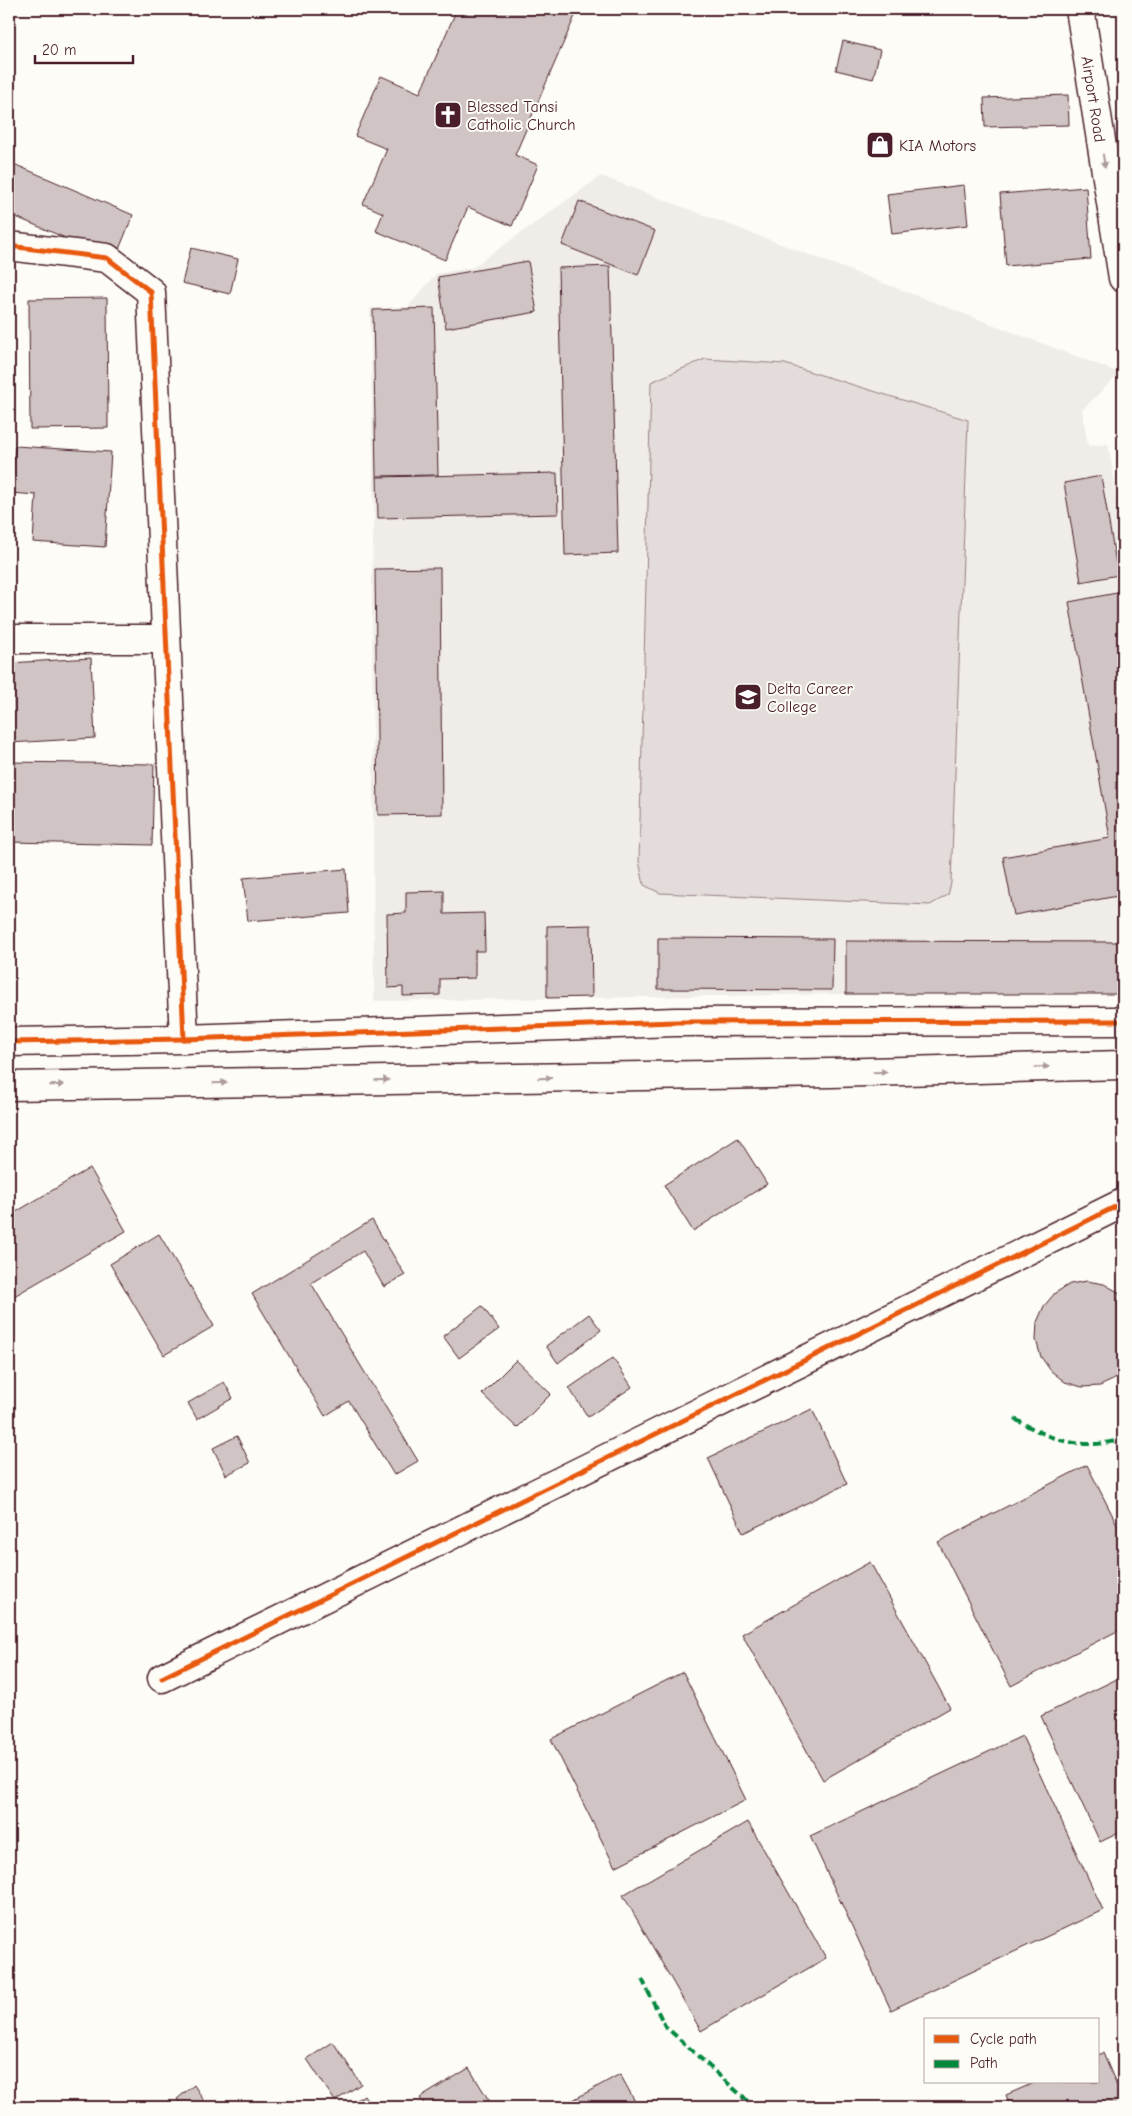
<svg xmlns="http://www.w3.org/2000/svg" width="1132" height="2116" viewBox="0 0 1132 2116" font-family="'Comic Neue',sans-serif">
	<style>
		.built { fill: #f0ece8 }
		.green { fill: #e3dcda; stroke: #967e82 }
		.building { fill: #d0c5c4; stroke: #4a1f2b }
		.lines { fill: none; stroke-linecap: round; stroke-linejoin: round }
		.minor-casing { stroke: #4a1f2b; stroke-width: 31 }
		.major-casing { stroke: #4a1f2b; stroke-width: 31 }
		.minor { stroke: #fdfcf7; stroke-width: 28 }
		.major { stroke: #fdfcf7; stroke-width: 28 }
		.quiet { stroke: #00873e; stroke-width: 4; stroke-dasharray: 8 4; stroke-linecap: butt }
		.cycleway-casing { stroke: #fdfcf7; stroke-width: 8 }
		.cycleway { stroke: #e8590c; stroke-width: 5 }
		.oneway { fill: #ac999b }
		.labels { text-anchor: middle; stroke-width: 4; stroke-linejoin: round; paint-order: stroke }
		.street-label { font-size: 16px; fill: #4a1f2b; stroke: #fdfcf7 }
		.poi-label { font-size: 16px; fill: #4a1f2b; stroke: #fdfcf7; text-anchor: start }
	</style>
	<rect width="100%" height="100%" fill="#fdfcf7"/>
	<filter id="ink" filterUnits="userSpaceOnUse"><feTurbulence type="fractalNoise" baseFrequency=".02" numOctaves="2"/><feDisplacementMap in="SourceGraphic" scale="10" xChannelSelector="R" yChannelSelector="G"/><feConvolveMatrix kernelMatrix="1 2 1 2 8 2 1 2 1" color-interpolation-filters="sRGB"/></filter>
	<g filter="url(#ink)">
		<path class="built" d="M601,176L1120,373L1082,410L1088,446L1108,444L1123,528V994H846L374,1001L372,574L374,514L370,308L408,307L436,274L473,267Z"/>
		<path class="green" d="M705,359L785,364L968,420L951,883L948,895L930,905L660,893L644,885L639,861L651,382Z"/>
		<g class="building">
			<path d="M457,9H578L515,155L538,165L512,226L468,207L445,260L376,231L383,213L363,204L387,149L355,136L381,76L420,93Z"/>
			<path d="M843,41L880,50L873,79L836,70Z"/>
			<path d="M1068,95L1069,125L985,127L984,98Z"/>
			<path d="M9,162L133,215L115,259L9,214Z"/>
			<path d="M964,185L968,225L892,234L887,194Z"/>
			<path d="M1086,187L1091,259L1006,266L1000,194Z"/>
			<path d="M579,201L655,231L638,275L562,245Z"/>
			<path d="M191,248L238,259L230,294L182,283Z"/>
			<path d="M528,261L537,312L446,328L438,277Z"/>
			<path d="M610,266L618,553L565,555L558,268Z"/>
			<path d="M107,298L108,428L30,429L29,299Z"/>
			<path d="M434,308L438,475L376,476L373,310Z"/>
			<path d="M15,446L111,452L105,547L33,542L36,495L11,493Z"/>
			<path d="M557,473L558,514L378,518L377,477Z"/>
			<path d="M1101,476L1118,575L1081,582L1064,483Z"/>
			<path d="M440,568L442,814L378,815L375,569Z"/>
			<path d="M1122,592L1123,602V895L1014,915L1003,857L1110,838L1069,602Z"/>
			<path d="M91,658L95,738L9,743V663Z"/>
			<path d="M9,762L154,764L152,845L9,842Z"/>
			<path d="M346,869L349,913L248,921L243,878Z"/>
			<path d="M444,891V914L484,913L485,951H475V978L440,979V995L403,996V987L388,988L387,914L406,913V892Z"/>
			<path d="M591,925L592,997L547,998V926Z"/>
			<path d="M658,938L833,939L832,990L658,989Z"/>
			<path d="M846,941L1123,942V994H846Z"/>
			<path d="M738,1138L767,1184L693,1231L664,1185Z"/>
			<path d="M90,1168L126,1231L9,1299V1216Z"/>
			<path d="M372,1220L405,1275L384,1287L363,1251L311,1283L418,1461L394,1475L349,1401L325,1416L252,1294Z"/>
			<path d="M159,1234L214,1326L164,1355L110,1264Z"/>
			<path d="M1087,1281L1104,1284L1123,1295V1372L1115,1379L1100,1386L1082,1387L1065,1382L1051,1371L1041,1357L1036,1340L1037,1322L1044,1306L1055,1293L1070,1284Z"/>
			<path d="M482,1306L499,1329L459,1358L443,1336Z"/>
			<path d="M589,1314L601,1330L558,1363L546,1346Z"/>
			<path d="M613,1358L632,1387L588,1417L569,1388Z"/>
			<path d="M516,1360L551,1394L517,1428L482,1394Z"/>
			<path d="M224,1382L233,1398L197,1419L188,1403Z"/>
			<path d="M812,1409L847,1484L743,1533L708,1458Z"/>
			<path d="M237,1436L250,1463L226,1475L213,1448Z"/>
			<path d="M1087,1465L1123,1536V1628L1011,1686L938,1542Z"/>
			<path d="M870,1562L950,1708L823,1780L742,1634Z"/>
			<path d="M683,1672L746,1800L615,1867L551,1739Z"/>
			<path d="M1123,1676V1831L1100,1842L1041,1716Z"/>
			<path d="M1022,1736L1103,1910L891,2010L810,1836Z"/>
			<path d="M748,1822L826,1958L701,2031L623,1895Z"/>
			<path d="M333,2042L361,2084L335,2101L307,2059Z"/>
			<path d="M1103,2053L1123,2100V2107H1011L1006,2095L1036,2082H1098V2055Z"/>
			<path d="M469,2068L493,2107H426L420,2098Z"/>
			<path d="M620,2074L638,2107H565L564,2105Z"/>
			<path d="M194,2085L208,2107H182L177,2099Z"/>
			<path d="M364,2095L372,2107H346Z"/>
		</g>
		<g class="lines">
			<defs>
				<g id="minor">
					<path d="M9,246L107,258L151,292L184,1039"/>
					<path d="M9,639H166"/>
					<path d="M9,1042L184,1039L675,1022L1123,1021"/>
					<path d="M9,1086L831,1073L1123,1065"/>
					<path d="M162,1678L1123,1203"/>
				</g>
				<path id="major" d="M1080,9L1123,278"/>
			</defs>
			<use href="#minor" class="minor-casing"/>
			<use href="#major" class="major-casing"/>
			<use href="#minor" class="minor"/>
			<use href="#major" class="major"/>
			<g class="quiet">
				<path d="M1119,1292L1123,1293"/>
				<path d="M1015,1419C1038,1432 1061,1444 1088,1444C1100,1445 1112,1441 1123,1440"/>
				<path d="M642,1979L665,2026L754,2107"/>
			</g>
			<defs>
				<g id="cycleway">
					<path d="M9,246L107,258L151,292L184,1039"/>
					<path d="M9,1042L184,1039L675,1022L1123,1021"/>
					<path d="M162,1678L1123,1203"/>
				</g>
			</defs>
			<use href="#cycleway" class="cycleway-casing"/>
			<use href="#cycleway" class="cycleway"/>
		</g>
		<defs><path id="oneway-solid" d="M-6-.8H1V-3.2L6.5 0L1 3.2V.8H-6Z" transform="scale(1.25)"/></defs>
		<g class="oneway">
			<use href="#oneway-solid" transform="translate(1104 161) rotate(81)"/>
			<use href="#oneway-solid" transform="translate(1042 1067) rotate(-2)"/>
			<use href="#oneway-solid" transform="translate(880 1072) rotate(-2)"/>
			<use href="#oneway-solid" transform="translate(545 1078) rotate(-1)"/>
			<use href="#oneway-solid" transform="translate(382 1080) rotate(-1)"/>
			<use href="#oneway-solid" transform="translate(220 1083) rotate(-1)"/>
			<use href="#oneway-solid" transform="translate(57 1085) rotate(-1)"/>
		</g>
	</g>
	<defs>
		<symbol id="church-square" viewBox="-11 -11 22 22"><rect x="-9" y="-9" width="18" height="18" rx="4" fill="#4a1f2b" stroke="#fdfcf7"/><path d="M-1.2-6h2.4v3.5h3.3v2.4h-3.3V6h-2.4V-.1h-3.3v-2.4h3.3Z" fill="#fff"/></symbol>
		<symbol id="shop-square" viewBox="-11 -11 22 22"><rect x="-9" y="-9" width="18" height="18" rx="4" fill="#4a1f2b" stroke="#fdfcf7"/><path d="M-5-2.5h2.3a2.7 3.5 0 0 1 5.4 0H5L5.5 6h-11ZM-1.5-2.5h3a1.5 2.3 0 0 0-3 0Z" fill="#fff"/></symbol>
		<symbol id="school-square" viewBox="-11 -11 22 22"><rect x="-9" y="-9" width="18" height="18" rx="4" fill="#4a1f2b" stroke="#fdfcf7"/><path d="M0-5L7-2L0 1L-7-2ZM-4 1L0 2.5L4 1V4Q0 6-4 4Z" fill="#fff"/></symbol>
	</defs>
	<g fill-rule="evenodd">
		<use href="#church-square" x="432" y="99" width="32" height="32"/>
		<use href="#shop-square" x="864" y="129" width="32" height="32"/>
		<use href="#school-square" x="732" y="681" width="32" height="32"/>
	</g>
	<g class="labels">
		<g class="street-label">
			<text transform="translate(1094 99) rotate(81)" y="6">Airport Road</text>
		</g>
		<g class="poi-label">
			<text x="467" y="112">Blessed Tansi<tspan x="467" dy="18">Catholic Church</tspan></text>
			<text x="899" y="151">KIA Motors</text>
			<text x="767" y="694">Delta Career<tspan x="767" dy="18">College</tspan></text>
		</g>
	</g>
	<rect width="1132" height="2116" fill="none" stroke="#fdfcf7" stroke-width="30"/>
	<rect x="15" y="15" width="1102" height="2086" fill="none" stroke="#4a1f2b" stroke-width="2" filter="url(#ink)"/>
	<rect x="924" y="2018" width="175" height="65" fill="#fdfcf7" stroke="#b5a4a5"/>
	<rect x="934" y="2035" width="25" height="8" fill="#e8590c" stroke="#b5a4a5"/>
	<text x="970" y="2044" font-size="15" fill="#4a1f2b">Cycle path</text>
	<rect x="934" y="2060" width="25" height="8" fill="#00873e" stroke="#b5a4a5"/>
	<text x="970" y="2068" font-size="15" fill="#4a1f2b">Path</text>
	<path d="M35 55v8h98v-8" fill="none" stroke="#4a1f2b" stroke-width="2.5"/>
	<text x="42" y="55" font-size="15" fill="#4a1f2b" stroke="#fdfcf7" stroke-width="4" paint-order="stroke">20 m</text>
</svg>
